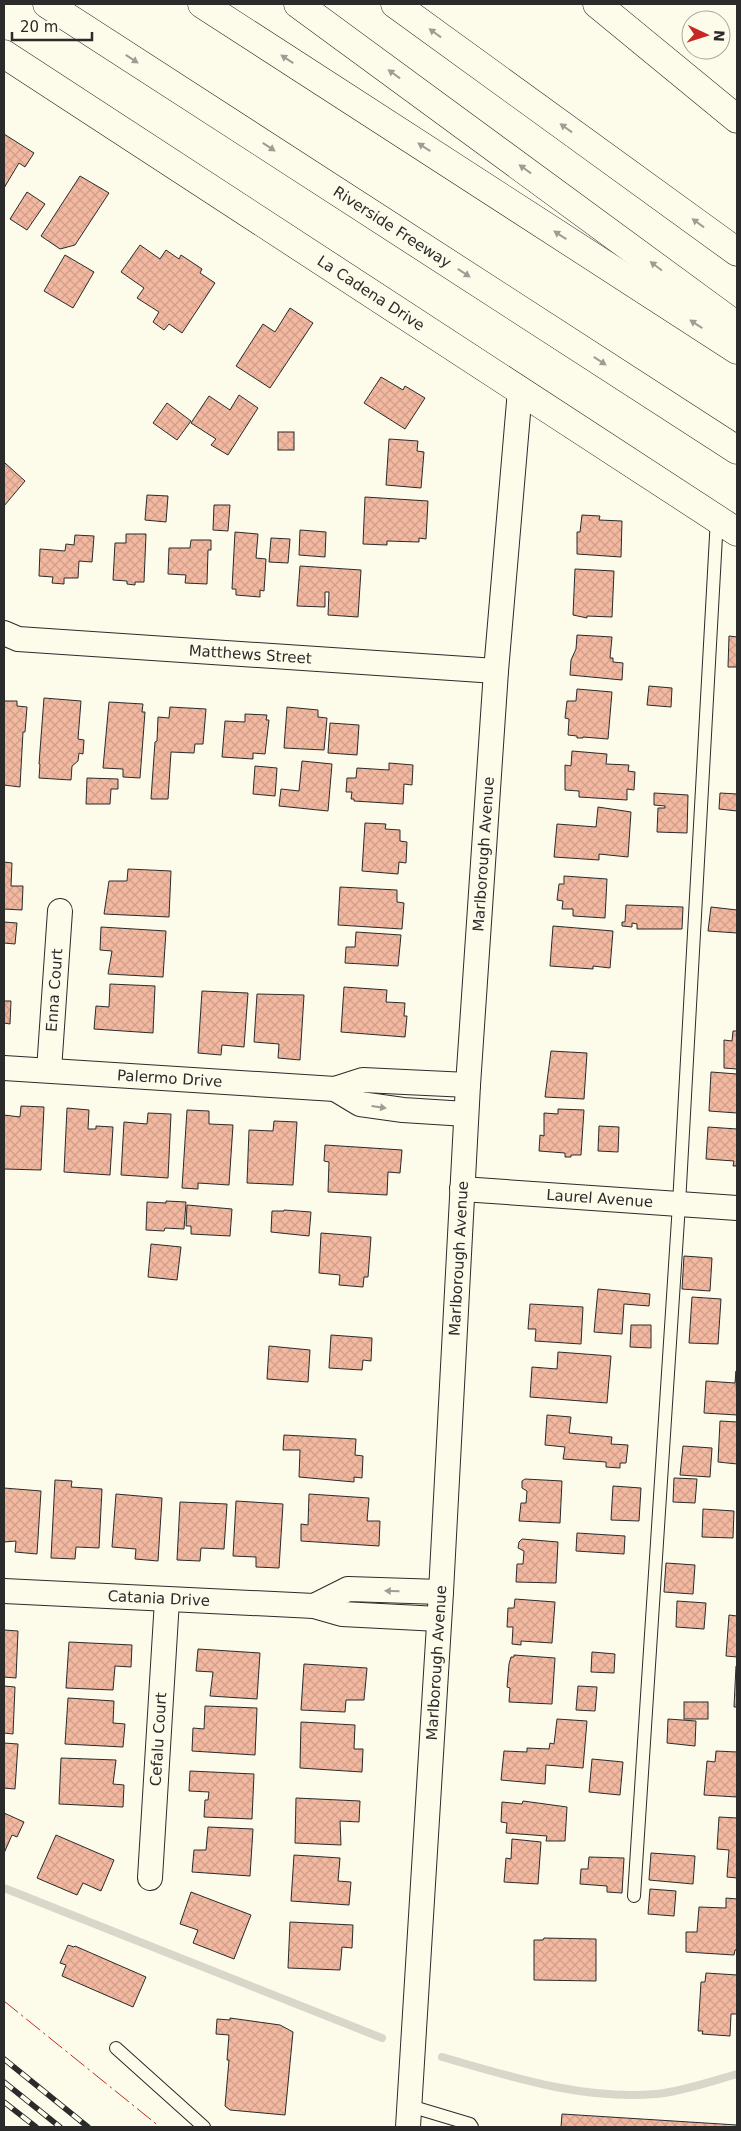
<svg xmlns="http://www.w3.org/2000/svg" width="741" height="2131" viewBox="0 0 741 2131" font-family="'DejaVu Sans',sans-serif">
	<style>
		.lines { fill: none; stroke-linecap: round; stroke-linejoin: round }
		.stream { stroke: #d8d7c9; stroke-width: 8 }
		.building { fill: url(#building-cross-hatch); stroke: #2b2b2b }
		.lane-casing { stroke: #2b2b2b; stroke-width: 14 }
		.street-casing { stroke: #2b2b2b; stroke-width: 26 }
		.secondary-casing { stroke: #2b2b2b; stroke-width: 29 }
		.highway-casing { stroke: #2b2b2b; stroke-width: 29 }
		.lane { stroke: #fdfbea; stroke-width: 12 }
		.street { stroke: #fdfbea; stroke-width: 24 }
		.secondary { stroke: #fdfbea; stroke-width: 28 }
		.highway { stroke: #fdfbea; stroke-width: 28 }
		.rail-casing { stroke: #2b2b2b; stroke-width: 5.5 }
		.rail { stroke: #fdfbea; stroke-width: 4; stroke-dasharray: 11; stroke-linecap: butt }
		.power { stroke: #c62828; stroke-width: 1; stroke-dasharray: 18 4 2.5 4; stroke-linecap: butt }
		.oneway { fill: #9e9d94 }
		.labels { text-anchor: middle; stroke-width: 4; stroke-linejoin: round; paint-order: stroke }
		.street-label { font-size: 15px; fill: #2b2b2b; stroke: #fdfbea }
	</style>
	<defs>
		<pattern id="building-cross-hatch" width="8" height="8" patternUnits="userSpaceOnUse" patternTransform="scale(1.25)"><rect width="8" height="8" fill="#f2b8a0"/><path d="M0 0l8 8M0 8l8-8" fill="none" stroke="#d09e8a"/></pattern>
	</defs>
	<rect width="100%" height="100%" fill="#fdfbea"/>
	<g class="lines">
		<g class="stream">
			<path d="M4,1888L382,2038"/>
			<path d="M442,2057C512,2077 582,2100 656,2094C680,2092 713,2081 737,2074"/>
		</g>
	</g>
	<g class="building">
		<path d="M4,134L34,153L25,167L19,163L4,188Z"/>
		<path d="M80,176L109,193L75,245L60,249L41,236Z"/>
		<path d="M27,192L45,204L27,230L10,219Z"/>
		<path d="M140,245L160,259L166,250L179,259L181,255L202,269L200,273L215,283L182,333L169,324L164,330L153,322L159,312L137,298L144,288L121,272Z"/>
		<path d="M65,255L94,272L73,308L44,291Z"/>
		<path d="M290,308L313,323L270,388L236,366L263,324L275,332Z"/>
		<path d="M381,377L403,390L405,386L425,398L405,429L364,403Z"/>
		<path d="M239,395L258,408L228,455L211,445L216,439L191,423L209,396L230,410Z"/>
		<path d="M167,403L191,421L177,440L153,423Z"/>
		<rect x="278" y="432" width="16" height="18"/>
		<path d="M389,439L418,441L417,451L424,452L421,488L386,485Z"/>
		<path d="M5,463L25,481L4,506V465Z"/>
		<path d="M147,495L168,496L166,522L145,520Z"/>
		<path d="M365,497L428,501L426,539L419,538V542L387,541V545L363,544Z"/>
		<path d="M214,505H230L228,531L213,530Z"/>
		<path d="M582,515L600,516L599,520L622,521L621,557L577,554V532H580Z"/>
		<path d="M300,530L326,532L325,557L299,555Z"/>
		<path d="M235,532L258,534L256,558L266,559L264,591L260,590V597L236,595V589H232Z"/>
		<path d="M126,534H146L144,582H135V585L127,584V581L113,580L115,543H126Z"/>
		<path d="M75,535L94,536L92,562L79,561L78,578H64V584L52,583L53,577L39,576L40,549L65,551L66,544L74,545Z"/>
		<path d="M271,538L290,539L288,563L269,562Z"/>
		<path d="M191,540H211V550H208L207,584L185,583L186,575L168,574L169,548H190Z"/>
		<path d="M300,566L361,570L358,617L328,615L329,592H325V607L297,606Z"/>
		<path d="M575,569L614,571L612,617L587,616V618L573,615Z"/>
		<path d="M577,635L612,637L610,658H613V662L623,663L622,680L570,675L571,660L576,649Z"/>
		<path d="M729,636L737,637V667H728Z"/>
		<path d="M649,686L672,688L671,707L647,705Z"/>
		<path d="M577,689L612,692L608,739L583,737V738H577V736L568,735L569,719L565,718L567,701H576Z"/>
		<path d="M44,698L81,701L78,739L84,740L83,754L79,753L78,761L72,766L71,780L39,778L40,764H39Z"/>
		<path d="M4,701H17V706L27,707L25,732H23L20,787L4,785Z"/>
		<path d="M109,702L143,704L142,712H145L140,778L123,777V769L103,768Z"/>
		<path d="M170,707L206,709L203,744H195L194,753L171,752L168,799H151L155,742L157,741L158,717L169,718Z"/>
		<path d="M287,707L318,710V717L327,718L324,750L284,748Z"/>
		<path d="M245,714L267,715L266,720H269L265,754L253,753V759L222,757L225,721L245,722Z"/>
		<path d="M330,723L359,725L357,755L328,753Z"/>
		<path d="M572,751L607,754L606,764L629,765L628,771L635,772L634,790L627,789V800L579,797V791L565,790V765L571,766Z"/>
		<path d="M302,761L332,764L328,811L279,806L281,789L299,791Z"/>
		<path d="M389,763L413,765L412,785L404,784L403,804L354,801V799H351L352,792H346L347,778H356L357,768L389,770Z"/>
		<path d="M255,766L277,768L275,796L253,794Z"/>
		<path d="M87,778L118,779V789H111L110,804H86Z"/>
		<path d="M654,793L688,795L687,833L657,832L658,808H665V806L654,805Z"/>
		<path d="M720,793L737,794V811L719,809Z"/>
		<path d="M598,807L631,812L628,857L599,854V860L554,857L557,824L596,827Z"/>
		<path d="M365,823L386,824L385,829L400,830V841L407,842L406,863L399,862L398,874L362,871Z"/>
		<path d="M4,862L12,863L11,886H23L22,910L4,909Z"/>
		<path d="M128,869L171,871L169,917L104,914L109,881H127Z"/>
		<path d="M564,876L607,879L605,918L573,916V909H562L563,901L557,900L559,884H564Z"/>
		<path d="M340,887L397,890V902L404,903L402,929L338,925Z"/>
		<path d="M626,905L683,907L682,929H637V924L632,923V927L622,926V922H625Z"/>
		<path d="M711,907L737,910V933L708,931Z"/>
		<path d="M4,922L17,923L15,944L4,943Z"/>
		<path d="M553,926L613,931L610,968L593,966V969L550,966Z"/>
		<path d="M101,927L166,931L163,977L108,974L112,951L100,950Z"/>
		<path d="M356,932L401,935L398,966L345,963L346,947H355Z"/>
		<path d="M110,984L155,986L153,1033L94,1029L96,1006L109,1007Z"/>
		<path d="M344,987L387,990L386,1002L405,1003L404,1016H407L405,1037L341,1032Z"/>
		<path d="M202,991L248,993L244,1047L222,1045L221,1055L198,1053Z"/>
		<path d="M257,994L304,995L300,1060L278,1058L279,1044L254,1042Z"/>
		<path d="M4,1001H11L10,1024L4,1023Z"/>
		<path d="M733,1031H737V1069L724,1068V1040L732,1041Z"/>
		<path d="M551,1051L587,1053L584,1099L545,1097Z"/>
		<path d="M711,1072L737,1074V1113L709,1111Z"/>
		<path d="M21,1106L44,1107L41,1170L4,1169V1115L20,1117Z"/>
		<path d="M67,1108L89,1110L88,1129H96V1126L113,1127L110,1175L64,1172Z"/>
		<path d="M558,1109L584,1110L581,1155H571V1157H565V1153L539,1151L540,1135L544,1136V1113L558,1114Z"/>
		<path d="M187,1110L209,1111V1124L233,1125L229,1185L198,1183V1189L182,1188Z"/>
		<path d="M148,1113L171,1114L168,1178L121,1175L124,1122L147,1124Z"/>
		<path d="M274,1121L297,1122L293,1185L247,1183L249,1130L273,1131Z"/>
		<path d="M599,1126L619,1127L618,1152L598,1151Z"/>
		<path d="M708,1127L737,1129V1166H733L734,1161L706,1159Z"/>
		<path d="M325,1145L402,1150L400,1173L388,1172L387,1195L328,1192L329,1162L324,1161Z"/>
		<path d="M166,1201L186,1202L184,1229L165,1228L164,1231L146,1230L147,1202L166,1203Z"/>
		<path d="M187,1205L232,1209L230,1236L191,1234V1226H186Z"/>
		<path d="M284,1210L311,1212L309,1236L271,1232L272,1211H284Z"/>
		<path d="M321,1233L371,1237L368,1277H364L363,1287L339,1285L340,1275L319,1273Z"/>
		<path d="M151,1244L181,1247L177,1280L148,1277Z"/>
		<path d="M684,1256L712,1258L710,1291L682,1289Z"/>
		<path d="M598,1289L650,1294L649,1306L624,1304L622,1334L594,1332Z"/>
		<path d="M692,1297L721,1299L718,1344L689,1343Z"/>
		<path d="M530,1304L583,1307L581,1344L535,1341L536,1329H528Z"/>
		<path d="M631,1325H651V1348L630,1347Z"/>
		<path d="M331,1335L372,1338L371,1361L363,1360L362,1370L329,1368Z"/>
		<path d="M269,1346L310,1350L308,1382L267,1379Z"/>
		<path d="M558,1352L611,1356L607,1403L530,1397L532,1367L557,1369Z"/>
		<path d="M736,1371L737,1415L704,1413L706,1381L735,1383Z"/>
		<path d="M547,1415L571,1417L569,1433L612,1437L611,1444L628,1445L626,1463H620V1468L606,1467V1462L563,1459L565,1447L545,1445Z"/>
		<path d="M720,1421L737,1422V1464L718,1462Z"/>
		<path d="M284,1435L356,1439L355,1455L363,1456L362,1478L354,1477V1482L299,1477L300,1450H283Z"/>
		<path d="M683,1446L712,1448L710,1477L680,1475Z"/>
		<path d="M674,1478L697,1479L695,1503L673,1502Z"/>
		<path d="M525,1479L562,1481L560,1523L519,1521L521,1503H526L527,1491L522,1488V1481Z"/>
		<path d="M55,1480L72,1481L71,1487L102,1489L99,1548L76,1547L75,1559L51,1558Z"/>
		<path d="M613,1486L641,1488L639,1521L611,1520Z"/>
		<path d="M4,1488L41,1491L37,1554L15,1552L16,1541L4,1542Z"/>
		<path d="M116,1494L162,1498L158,1561L135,1559L136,1549L112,1547Z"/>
		<path d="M309,1494L369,1498L367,1521H380L379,1546L301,1541V1524L308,1525Z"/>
		<path d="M236,1501L283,1504L279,1568L256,1567V1557L233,1556Z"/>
		<path d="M180,1502L227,1504L224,1549L201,1548L200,1561L177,1560Z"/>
		<path d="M703,1509L734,1511L733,1538L702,1537Z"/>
		<path d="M577,1533L625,1536L624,1554L576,1551Z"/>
		<path d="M522,1539L558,1542L556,1583L516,1582L517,1564H523L524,1551L518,1548L519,1542Z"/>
		<path d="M666,1563L695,1565L693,1594L664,1592Z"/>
		<path d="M515,1599L555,1602L552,1643L521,1641V1645L512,1644L513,1627H507L508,1608H514Z"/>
		<path d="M677,1601L706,1603L704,1629L676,1627Z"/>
		<path d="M729,1615L737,1616V1657L726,1656Z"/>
		<path d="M4,1630L18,1631L16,1678L4,1677Z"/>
		<path d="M69,1642L132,1645L131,1667L115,1666L113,1690L66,1688Z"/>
		<path d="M198,1649L260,1653L257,1699L210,1696L213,1672L196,1671Z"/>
		<path d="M592,1652L615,1654L614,1673L591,1672Z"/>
		<path d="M514,1655L555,1658L552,1704L509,1702L510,1688L507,1687L509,1664L511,1657H514Z"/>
		<path d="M304,1664L367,1668L364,1700H346L345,1712L301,1710Z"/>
		<path d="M736,1666H737V1707H734Z"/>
		<path d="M4,1686L15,1687L13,1734L4,1733Z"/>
		<path d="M578,1686L597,1687L595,1711L576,1710Z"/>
		<path d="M68,1698L114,1701L113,1723L125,1724L123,1747L65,1744Z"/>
		<rect x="684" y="1702" width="24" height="17"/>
		<path d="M205,1706L257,1708L255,1755L192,1751L193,1728L204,1729Z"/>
		<path d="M557,1719L587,1721L583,1768L546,1765L545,1784L501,1780L504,1751L527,1752V1748L549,1749L550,1743L554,1744Z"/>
		<path d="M668,1719L696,1721L695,1746L667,1743Z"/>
		<path d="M301,1722L355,1725L354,1749H363L362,1772L300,1768Z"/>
		<path d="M4,1743L18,1744L15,1789L4,1788Z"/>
		<path d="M716,1751L737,1752V1797L704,1795L707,1761L715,1762Z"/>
		<path d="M61,1758L116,1760L113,1784L124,1785L123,1807L59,1804Z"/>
		<path d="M592,1759L623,1762L620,1795L589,1792Z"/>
		<path d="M190,1771L254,1774L252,1819L204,1817L205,1800H208L209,1792L189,1791Z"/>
		<path d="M296,1798L360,1801L359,1822L340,1821L341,1845L295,1843Z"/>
		<path d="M523,1801L567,1807L565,1841H546L547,1836L506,1833L507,1823L501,1822L502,1802L522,1804Z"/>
		<path d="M4,1813L24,1822L17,1837L12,1835L4,1853Z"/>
		<path d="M719,1817L737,1818V1878L727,1877L729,1850L717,1849Z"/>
		<path d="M208,1827L253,1829L250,1876L192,1872L194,1850H206Z"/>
		<path d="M56,1835L114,1860L101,1891L83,1883L77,1895L37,1878Z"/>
		<path d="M512,1839L541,1842L538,1884L504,1882L506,1858L511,1859Z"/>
		<path d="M651,1853L695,1856L693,1884L649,1880Z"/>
		<path d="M294,1855L340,1858L338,1881L351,1882L349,1905L291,1901Z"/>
		<path d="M589,1857L624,1858L622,1893L607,1892V1886L580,1884L581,1869H588Z"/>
		<path d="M650,1889L676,1891L674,1916L648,1914Z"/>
		<path d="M191,1892L251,1915L234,1959L193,1943L198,1930L180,1924Z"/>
		<path d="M726,1898L737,1899V1950H735L734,1955L686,1952V1932H697L699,1907L726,1908Z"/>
		<path d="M290,1922L353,1925L352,1948L342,1947L340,1970L288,1968Z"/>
		<path d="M544,1938L596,1939V1981L534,1980V1940H543Z"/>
		<path d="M68,1945L74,1947L75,1946L146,1977L133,2007L62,1976L66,1965L60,1963Z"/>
		<path d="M706,1973L737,1975V2014H731L730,2036L702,2034L703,2031H698L701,1982H705Z"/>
		<path d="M230,2018L280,2025L293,2032L285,2115L230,2110L225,2106L229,2060H227L229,2035L216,2034L217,2019L230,2020Z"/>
		<path d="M562,2114L737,2125V2127H561Z"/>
	</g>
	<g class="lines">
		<defs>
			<g id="lane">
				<path d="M634,1896L679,1204L717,518"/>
				<path d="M116,2048L204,2127"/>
				<path d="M410,2106L470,2124L472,2127"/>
			</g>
			<g id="street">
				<path id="s1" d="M4,633L18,639L496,671"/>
				<path id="s2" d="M4,1068L335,1089L363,1080L468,1085"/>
				<path id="s3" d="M49,1070L60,911"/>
				<path d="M335,1089L360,1104L403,1110L466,1114"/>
				<path id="s4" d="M462,1189L737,1208"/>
				<path id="s5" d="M4,1591L314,1606L342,1614L439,1619"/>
				<path d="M314,1606L348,1589L441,1592"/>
				<path id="s6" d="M150,1878L167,1600"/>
				<path id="s7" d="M408,2127L441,1592L468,1085L496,671L520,390"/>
			</g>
			<g id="secondary">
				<path d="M597,4L737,119"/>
				<path id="s8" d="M4,54L737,532"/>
			</g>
			<g id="highway">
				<path id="s9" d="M47,4L737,450"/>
				<path d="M202,4L737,350"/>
				<path d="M298,4L737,326"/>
				<path d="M395,4L737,252"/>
			</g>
		</defs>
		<use href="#lane" class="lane-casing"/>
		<use href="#street" class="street-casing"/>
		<use href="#secondary" class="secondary-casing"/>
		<use href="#highway" class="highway-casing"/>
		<use href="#lane" class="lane"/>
		<use href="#street" class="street"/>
		<use href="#secondary" class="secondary"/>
		<use href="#highway" class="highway"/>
		<defs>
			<g id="rail">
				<path d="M4,2059L88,2127"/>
				<path d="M4,2082L60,2127"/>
				<path d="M4,2102L36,2127"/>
			</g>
		</defs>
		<use href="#rail" class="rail-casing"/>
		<use href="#rail" class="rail"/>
		<path class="power" d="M4,2001L160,2127"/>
	</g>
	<defs><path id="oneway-solid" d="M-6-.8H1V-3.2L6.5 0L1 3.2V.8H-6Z" transform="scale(1.25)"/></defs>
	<g class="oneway">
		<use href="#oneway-solid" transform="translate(435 33) rotate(-144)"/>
		<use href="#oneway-solid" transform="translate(132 59) rotate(33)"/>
		<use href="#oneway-solid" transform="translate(287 59) rotate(-147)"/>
		<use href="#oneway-solid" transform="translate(394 74) rotate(-144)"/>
		<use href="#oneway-solid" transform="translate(566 128) rotate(-144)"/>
		<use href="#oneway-solid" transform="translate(269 147) rotate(33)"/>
		<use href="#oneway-solid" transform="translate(424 147) rotate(-147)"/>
		<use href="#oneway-solid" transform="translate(525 169) rotate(-144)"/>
		<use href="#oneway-solid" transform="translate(698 223) rotate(-144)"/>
		<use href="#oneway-solid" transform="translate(560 235) rotate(-147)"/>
		<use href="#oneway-solid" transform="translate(656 266) rotate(-143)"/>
		<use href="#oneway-solid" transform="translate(464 273) rotate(33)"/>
		<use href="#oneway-solid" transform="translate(696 324) rotate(-147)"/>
		<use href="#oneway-solid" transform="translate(600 361) rotate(33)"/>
		<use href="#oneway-solid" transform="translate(379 1107) rotate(8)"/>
		<use href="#oneway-solid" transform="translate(392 1591) rotate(-178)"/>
	</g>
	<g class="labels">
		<g class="street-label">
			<text dy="5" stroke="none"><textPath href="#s9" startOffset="411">Riverside Freeway</textPath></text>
			<text dy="5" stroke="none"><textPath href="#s8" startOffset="438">La Cadena Drive</textPath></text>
			<text dy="5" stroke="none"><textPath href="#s1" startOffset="248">Matthews Street</textPath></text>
			<text dy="5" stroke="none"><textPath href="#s7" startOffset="1275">Marlborough Avenue</textPath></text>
			<text dy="5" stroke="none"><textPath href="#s3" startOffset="80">Enna Court</textPath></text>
			<text dy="5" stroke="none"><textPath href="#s2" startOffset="166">Palermo Drive</textPath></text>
			<text dy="5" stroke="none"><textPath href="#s4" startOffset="138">Laurel Avenue</textPath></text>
			<text dy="5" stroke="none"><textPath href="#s7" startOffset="870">Marlborough Avenue</textPath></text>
			<text dy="5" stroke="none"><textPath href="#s5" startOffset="155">Catania Drive</textPath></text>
			<text dy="5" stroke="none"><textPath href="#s7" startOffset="465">Marlborough Avenue</textPath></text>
			<text dy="5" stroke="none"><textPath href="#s6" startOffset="139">Cefalu Court</textPath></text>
		</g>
	</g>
	<rect width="741" height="2131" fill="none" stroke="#2b2b2b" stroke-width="10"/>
	<g transform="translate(706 35) rotate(94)"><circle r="24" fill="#fdfbea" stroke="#a9a89e"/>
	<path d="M0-4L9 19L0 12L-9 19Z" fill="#c62828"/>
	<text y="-8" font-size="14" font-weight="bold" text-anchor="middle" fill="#2b2b2b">N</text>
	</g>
	<path d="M12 32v8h80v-8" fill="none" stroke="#2b2b2b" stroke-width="2.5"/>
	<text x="20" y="32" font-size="15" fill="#2b2b2b" stroke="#fdfbea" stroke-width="4" paint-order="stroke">20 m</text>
</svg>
